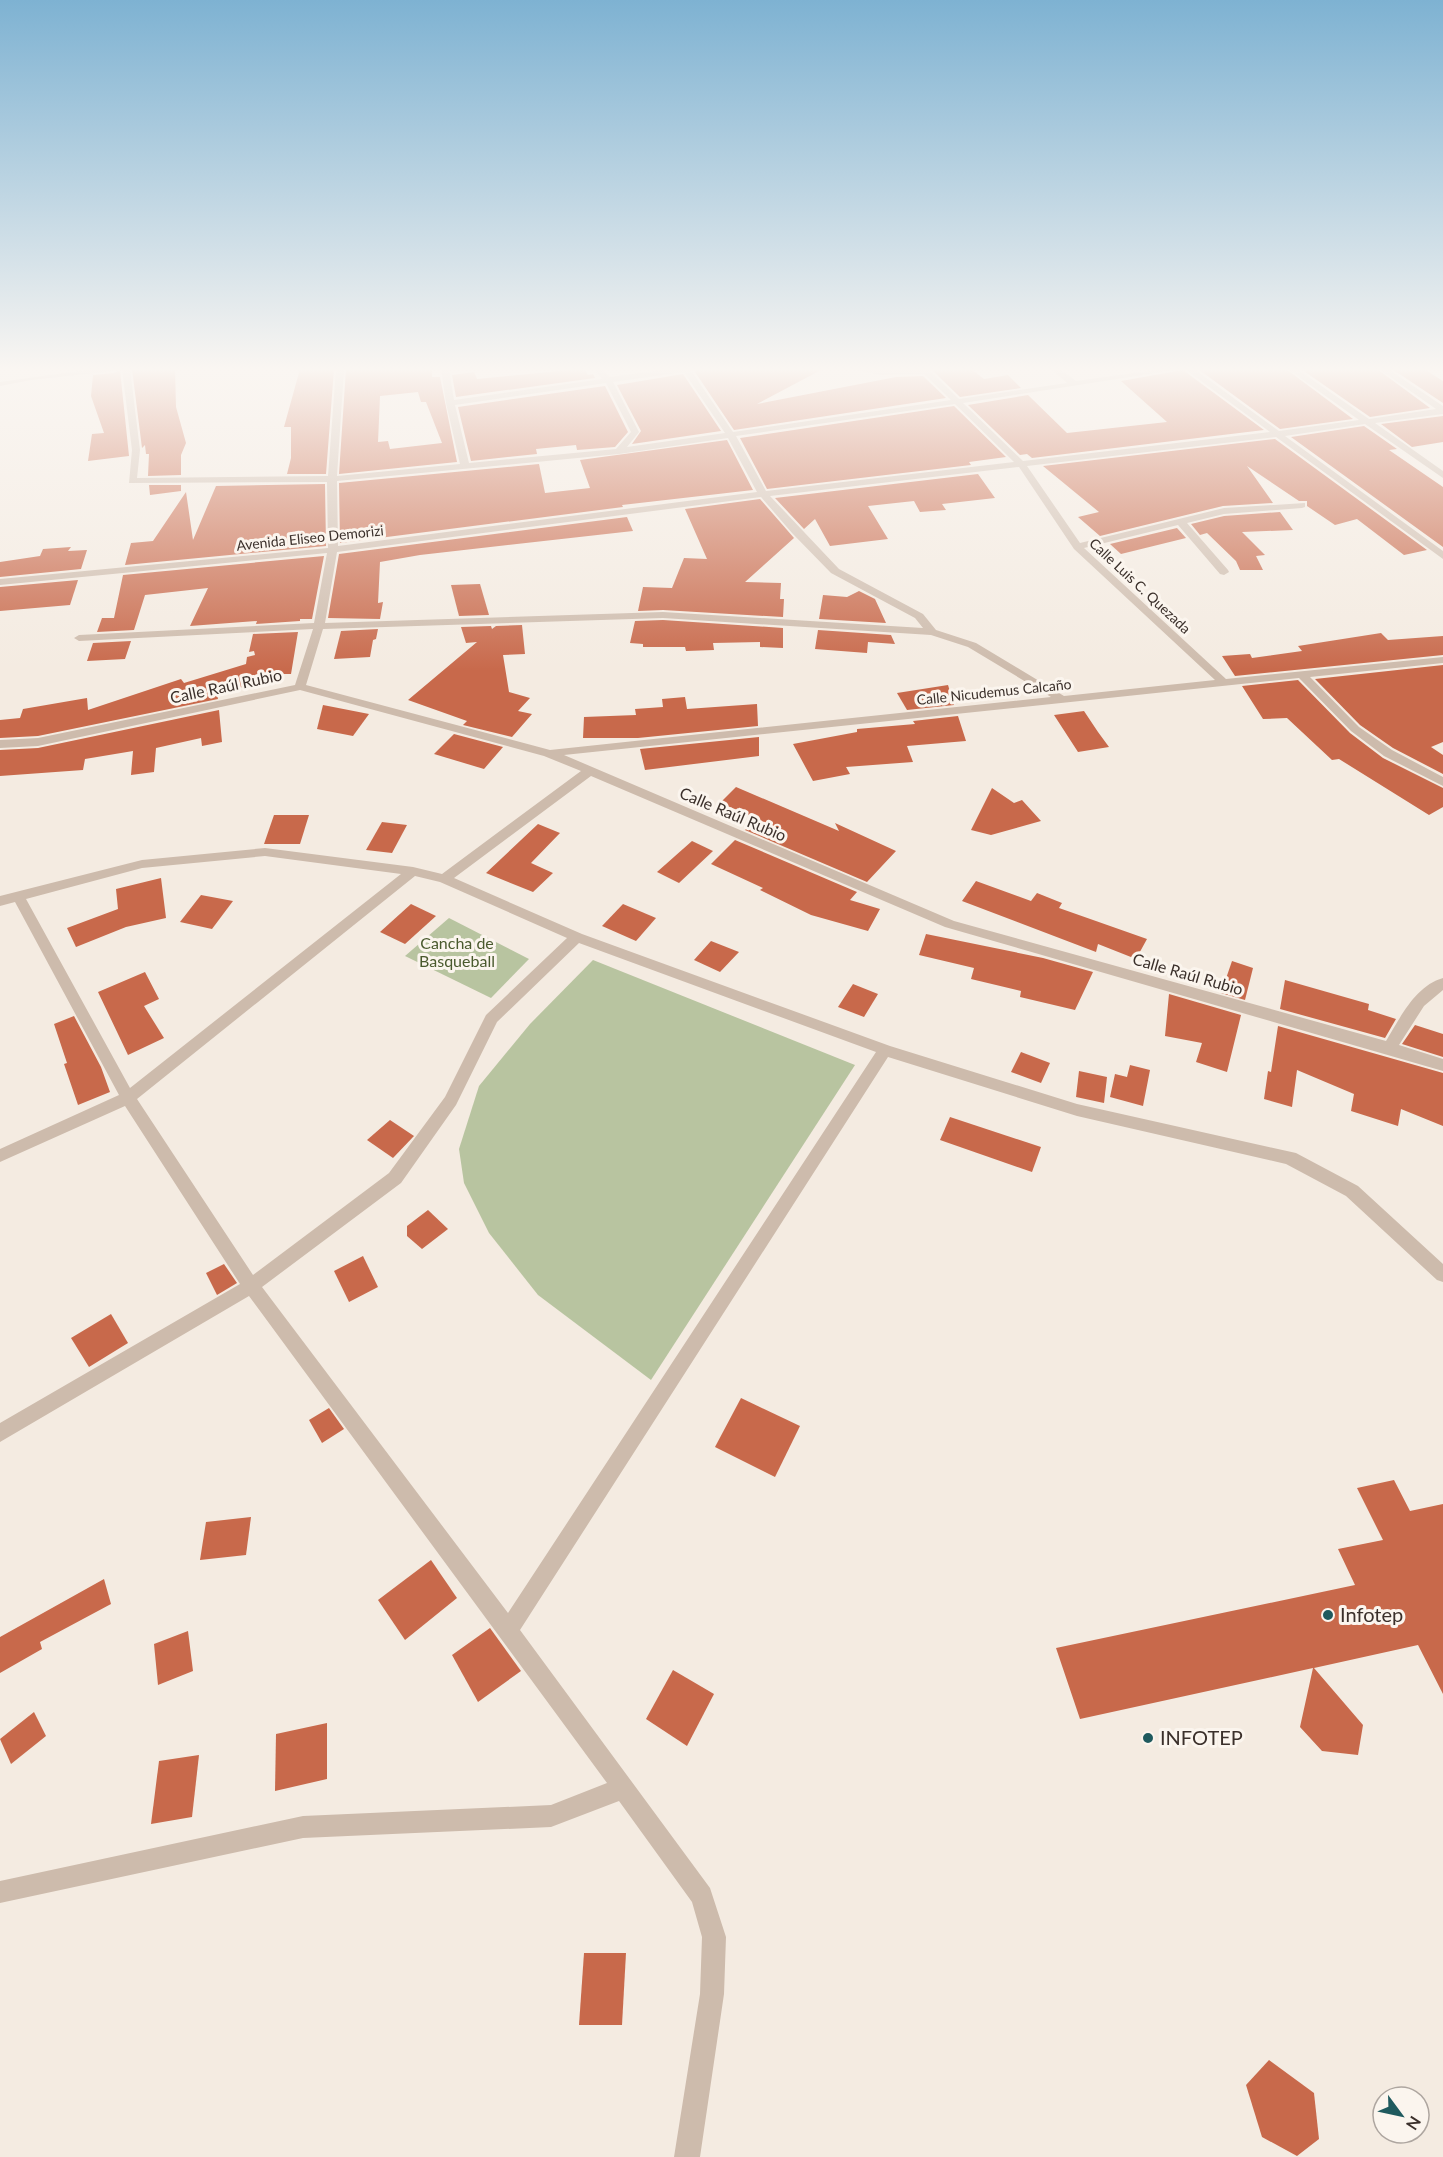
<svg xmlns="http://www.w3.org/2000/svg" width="1443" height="2157" viewBox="0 0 1443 2157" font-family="Lato,sans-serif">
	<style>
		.green { fill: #b8c4a0 }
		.building { fill: #c8694b; fill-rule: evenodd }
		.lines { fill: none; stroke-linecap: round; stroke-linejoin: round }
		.minor { fill: #cdbbac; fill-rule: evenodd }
		.poi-dot { fill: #1f5a5e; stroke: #fbf5ee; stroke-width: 2 }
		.labels { text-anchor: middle; stroke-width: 6; stroke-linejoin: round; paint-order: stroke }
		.far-street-label { font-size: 14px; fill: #3b302b; stroke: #fbf5ee }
		.street-label { font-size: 16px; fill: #3b302b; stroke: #fbf5ee }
		.park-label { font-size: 16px; fill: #4a5a2e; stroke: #fbf5ee }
		.near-poi-label { font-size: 20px; fill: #3b302b; stroke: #fbf5ee; text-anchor: start }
	</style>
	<rect width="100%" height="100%" fill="#f4ebe1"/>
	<g class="green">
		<path d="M449,918L529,959L491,998L405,956Z"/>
		<path d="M593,960L855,1065L651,1380L538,1295L489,1233L464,1183L459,1149L479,1086L530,1024Z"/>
	</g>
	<g class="building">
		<path d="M132,369H175L176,407L186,443L181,455V475L148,476L149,454H146L145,445L142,448Z"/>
		<path d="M300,369H334L326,474H287L291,458V427H284Z"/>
		<path d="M346,369H432V377H440L457,462L339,474ZM418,392L421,402H426L442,443L390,449L388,441L378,442L380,396Z"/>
		<path d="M579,369H584L588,375L593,374L595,378L456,397L452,375L474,372L477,379Z"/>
		<path d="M693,369H823L757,404L896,377L923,376L946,398L734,430Z"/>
		<path d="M971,369L984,379L1008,375L1021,388L960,397L932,370Z"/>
		<path d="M1198,369H1286L1353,419L1280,429Z"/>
		<path d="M1301,369H1377L1430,408L1370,417Z"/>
		<path d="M1392,369H1424L1443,381V403Z"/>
		<path d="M120,370L129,456L88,461L92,434L104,433L91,396L93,375L114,373Z"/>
		<path d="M1183,370L1264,430L1032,458L1027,454L1020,455L968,405L1028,395L1067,433L1167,422L1121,381Z"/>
		<path d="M683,374L721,431L632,444L641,431L617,385Z"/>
		<path d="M605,386L628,432L615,447L577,450L576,445L536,449L537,454L471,461L458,407Z"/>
		<path d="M954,406L1006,457L969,462L971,465L767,489L740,438Z"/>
		<path d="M1443,416V442L1412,447L1381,424Z"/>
		<path d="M1364,426L1397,449L1389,450L1443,487V547L1291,437Z"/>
		<path d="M1275,439L1427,550L1404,555L1357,519L1335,525L1307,506V501H1299L1247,466L1273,503L1223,506L1100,536L1078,517L1099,512L1043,466Z"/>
		<path d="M727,440L753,490L622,505L623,507L340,543L339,483L539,464L545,493L590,488L580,460Z"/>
		<path d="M978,474L995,498L942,504L946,510L920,512L914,501L868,506L888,539L830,546L815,519L804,529L775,498Z"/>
		<path d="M325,484L326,546L125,565L131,543L153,541L186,492L193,540L216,486Z"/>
		<path d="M149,485H181V491L150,495Z"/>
		<path d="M760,499L794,538L745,582L781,583L780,599H784L783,617L663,610L638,611L643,587L672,588L684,558L707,559L685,509Z"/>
		<path d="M1280,512L1293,530L1242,532L1265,555L1256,556L1263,570H1240L1236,561L1207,533L1200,535L1191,524L1224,516Z"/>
		<path d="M627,517L633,531L420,555L380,562L378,603L383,602L380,619L328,618L339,554Z"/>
		<path d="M1177,528L1186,538L1121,554L1110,544Z"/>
		<path d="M71,547L68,551L87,550L81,569L0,577V562L40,556L43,549Z"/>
		<path d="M324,556L312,619H300V621L256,624L257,621L190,626L208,588L145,595L134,630L97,632L102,618H114L123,575Z"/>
		<path d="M78,580L70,605L0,611V587Z"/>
		<path d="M480,584L489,615L459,616L451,585Z"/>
		<path d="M859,591L875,599L886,623L819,619L823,595L847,597Z"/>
		<path d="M663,620L783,628V648L760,647V642L713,643L714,650L686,651L685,647H643V644L630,643L635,621Z"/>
		<path d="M522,625L525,654L503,655L509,692L530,698L518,711L532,714L512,737L463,725L467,721L408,700L477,642L466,643L461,627L491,626L492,629L496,626Z"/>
		<path d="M378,629L376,639L373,640L370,657L334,659L341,631Z"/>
		<path d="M818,630L891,635L895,644L868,642L867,653L815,649Z"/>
		<path d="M298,632L291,674H284L217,695L218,699L38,736L0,738V720L20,718L23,709L87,698L88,710L181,679L184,683L246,664L247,657L255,655L254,651L249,652L253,634Z"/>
		<path d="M1381,633L1388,640L1443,636V655L1235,676L1222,656L1250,654L1252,658L1302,651L1298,646Z"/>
		<path d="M131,641L125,659L87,661L93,643Z"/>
		<path d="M1443,665V742L1431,747L1443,755V774L1393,748L1360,725L1315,679Z"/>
		<path d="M1298,680L1350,733L1383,758L1443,788V807L1429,815L1339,759L1332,760L1287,718L1263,719L1242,686Z"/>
		<path d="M948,685L954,705L907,710L897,693Z"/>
		<path d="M685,697L687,709L757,704L758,726L638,738H583L584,717L636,715L635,709L663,707L662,699Z"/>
		<path d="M323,705L369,714L353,736L317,729Z"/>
		<path d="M219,710L222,742L202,746L201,738L156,748L154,772L131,775L133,751L85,759L83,770L0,776V750L38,748Z"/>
		<path d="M1084,711L1098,732L1109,747L1078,752L1054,715Z"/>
		<path d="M958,716L966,741L907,746L913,762L846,767L850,774L813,781L793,744L857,732V729L915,724L913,721Z"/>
		<path d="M454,734L503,747L484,769L434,754Z"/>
		<path d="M759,737V756L645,770L640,749Z"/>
		<path d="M736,787L839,831L835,823L896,851L867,882L745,830L757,818L720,803Z"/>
		<path d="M992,788L1014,803L1022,800L1041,821L991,835L971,830Z"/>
		<path d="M274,815H309L300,844H264Z"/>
		<path d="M382,822L407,825L392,853L366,850Z"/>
		<path d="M538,824L560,833L531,863L553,873L533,892L486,873Z"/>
		<path d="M735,840L857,892L850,900L880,909L868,931L811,915L760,890L763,888L711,864Z"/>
		<path d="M692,841L713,851L679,883L657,872Z"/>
		<path d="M161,878L166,918L126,927L76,947L67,928L118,909L116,889Z"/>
		<path d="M976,881L1031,901L1037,893L1062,903L1059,908L1147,939L1136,959L1098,944L1096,952L962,901Z"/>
		<path d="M201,895L233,901L212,929L180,922Z"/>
		<path d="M411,904L436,916L405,944L380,932Z"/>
		<path d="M623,904L656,918L636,941L602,926Z"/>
		<path d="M926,934L1043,958L1093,972L1075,1010L1020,997L1021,991L971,979L974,968L919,955Z"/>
		<path d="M711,941L739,952L720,972L694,960Z"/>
		<path d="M1232,961L1253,968L1245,1000L1221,993Z"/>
		<path d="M145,972L159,999L144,1006L164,1038L128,1055L98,992Z"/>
		<path d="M1285,980L1369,1004L1368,1010L1396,1019L1385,1038L1280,1009Z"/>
		<path d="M853,984L878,994L864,1017L838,1007Z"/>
		<path d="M1169,994L1241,1015L1227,1072L1196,1062L1202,1043L1165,1036Z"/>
		<path d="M74,1016L101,1067L110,1092L78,1105L64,1064L67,1063L54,1024Z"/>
		<path d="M1415,1025L1443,1034V1057L1402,1044Z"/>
		<path d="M1278,1026L1443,1073V1126L1401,1109L1398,1126L1351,1111L1354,1094L1297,1070L1292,1107L1264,1099L1268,1071L1271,1072Z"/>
		<path d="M1021,1052L1050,1063L1041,1083L1011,1072Z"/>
		<path d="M1130,1065L1150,1070L1143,1106L1110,1097L1115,1074L1127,1077Z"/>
		<path d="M1079,1071L1107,1077L1104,1103L1076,1097Z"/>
		<path d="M950,1117L1041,1147L1032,1172L940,1140Z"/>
		<path d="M390,1120L414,1136L393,1158L367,1140Z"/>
		<path d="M428,1210L448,1229L422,1249L407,1236V1226Z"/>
		<path d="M363,1256L378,1287L349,1302L334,1271Z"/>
		<path d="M224,1264L237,1283L217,1295L206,1273Z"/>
		<path d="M111,1314L128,1343L89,1367L71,1338Z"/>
		<path d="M741,1398L800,1426L775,1477L715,1447Z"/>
		<path d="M329,1408L344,1429L322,1443L309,1420Z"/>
		<path d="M1394,1480L1410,1511L1443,1504V1694L1418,1645L1314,1668L1363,1725L1358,1755L1322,1751L1300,1727L1313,1668L1080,1719L1056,1648L1355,1585L1338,1549L1383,1540L1357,1488Z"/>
		<path d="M251,1517L246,1555L200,1560L206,1522Z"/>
		<path d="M431,1560L457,1598L405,1640L378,1600Z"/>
		<path d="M104,1579L111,1604L40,1642L42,1649L0,1673V1637Z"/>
		<path d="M490,1628L521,1671L478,1702L452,1655Z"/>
		<path d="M188,1631L193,1671L158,1685L154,1644Z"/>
		<path d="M673,1670L714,1694L687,1746L646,1719Z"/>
		<path d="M34,1712L46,1736L11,1764L0,1739Z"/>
		<path d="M327,1723V1779L275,1791L276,1734Z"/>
		<path d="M199,1755L192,1817L151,1824L159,1761Z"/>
		<path d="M584,1953H626L622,2025H579Z"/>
		<path d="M1269,2060L1314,2093L1319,2139L1297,2156L1262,2137L1246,2085Z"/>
	</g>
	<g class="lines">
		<g class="minor">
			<path d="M93,369H118L114,371L31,380L0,386V382Z"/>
			<path d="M122,369H130L140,450L137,478L328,476L336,369H344L337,476L460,464L446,403L441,369H449L454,400L602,379L594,369H602L610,377L669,369H690L733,432L951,400L924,374L880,375L852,369H928L959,399L1067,383L1051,369H1060L1076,381L1162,369H1181L963,403L1023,461L1270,432L1185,369H1194L1279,431L1359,420L1288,369H1297L1369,419L1436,409L1379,369H1388L1443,406V414L1375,423L1443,471V478L1365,424L1285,436L1443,551V559L1276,437L1027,466L1080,543L1224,508L1305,503V507L1302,508L1224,514L1187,523L1228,570L1229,572L1224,575L1220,574L1178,525L1084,548L1226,679L1443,657V663L1310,677L1359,727L1392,750L1443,777V786L1384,756L1351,731L1299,678L564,755L954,921L1386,1041C1400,1018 1415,986 1443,978V990L1424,1006L1399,1045L1443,1059V1071L945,927L591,776L454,878L582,934L890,1046L1077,1104L1296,1153L1358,1186L1443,1264V1282L1437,1280L1346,1196L1286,1164L1077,1116L888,1057L520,1630L710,1888L726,1937L724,1994L700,2157H674L700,1994L702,1937L692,1902L619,1801L551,1827L303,1838L0,1903V1881L303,1816L551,1805L607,1783L249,1296L0,1442V1423L240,1284L125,1106L0,1162V1149L119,1095L15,902L0,906V896L142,860L265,848L413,867L442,874L581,771L544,756L300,690L38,746L0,748V740L38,738L295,685L313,629L79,641L74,638L79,635L314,623L327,553L0,585V579L328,548L327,482L129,483L132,450ZM684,372L725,433L627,447L639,432L613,382ZM606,383L631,432L616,449L469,463L455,405ZM955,404L1014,462L766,491L736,436ZM728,438L757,492L338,546L337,481L619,454ZM1019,467L1074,549L1215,680L1064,696L976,643L936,630L923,614L839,569L770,496ZM761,497L792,533L831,573L915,618L923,628L663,612L325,623L337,552ZM663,618L931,635L968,647L1051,697L550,750L306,685L323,629ZM265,856L401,874L130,1088L26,899L142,868ZM415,876L440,882L567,938L486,1015L445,1097L389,1173L253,1275L137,1099ZM579,943L876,1052L508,1613L262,1287L401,1183L456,1105L497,1022Z"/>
		</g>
	</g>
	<linearGradient id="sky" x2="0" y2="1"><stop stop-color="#7eb2d2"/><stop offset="0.55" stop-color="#faf6f2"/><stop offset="1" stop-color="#faf6f2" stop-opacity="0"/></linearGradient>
	<rect width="1443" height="671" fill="url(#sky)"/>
	<g class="poi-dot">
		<circle cx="1328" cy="1615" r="6"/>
		<circle cx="1148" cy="1738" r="6"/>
	</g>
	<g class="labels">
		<g class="far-street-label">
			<text transform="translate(310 538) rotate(-6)" y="5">Avenida Eliseo Demorizi</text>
			<text transform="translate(1140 586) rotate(43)" y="5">Calle Luis C. Quezada</text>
			<text transform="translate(994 692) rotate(-6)" y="5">Calle Nicudemus Calcaño</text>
		</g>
		<g class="street-label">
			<text transform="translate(226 686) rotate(-12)" y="6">Calle Raúl Rubio</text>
			<text transform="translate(733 814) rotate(23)" y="6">Calle Raúl Rubio</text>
			<text transform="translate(1188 974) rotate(16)" y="6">Calle Raúl Rubio</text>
		</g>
		<g class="park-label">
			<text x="457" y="949">Cancha de<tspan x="457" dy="18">Basqueball</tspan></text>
		</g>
		<g class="near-poi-label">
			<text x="1340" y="1622">Infotep</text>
			<text x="1160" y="1745">INFOTEP</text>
		</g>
	</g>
	<g transform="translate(1401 2115) rotate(123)"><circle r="28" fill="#fbf5ee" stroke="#aea6a0" stroke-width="1.5"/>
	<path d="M0-4.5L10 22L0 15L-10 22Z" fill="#1f5a5e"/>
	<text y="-9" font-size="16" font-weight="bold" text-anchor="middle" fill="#3b302b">N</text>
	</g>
</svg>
